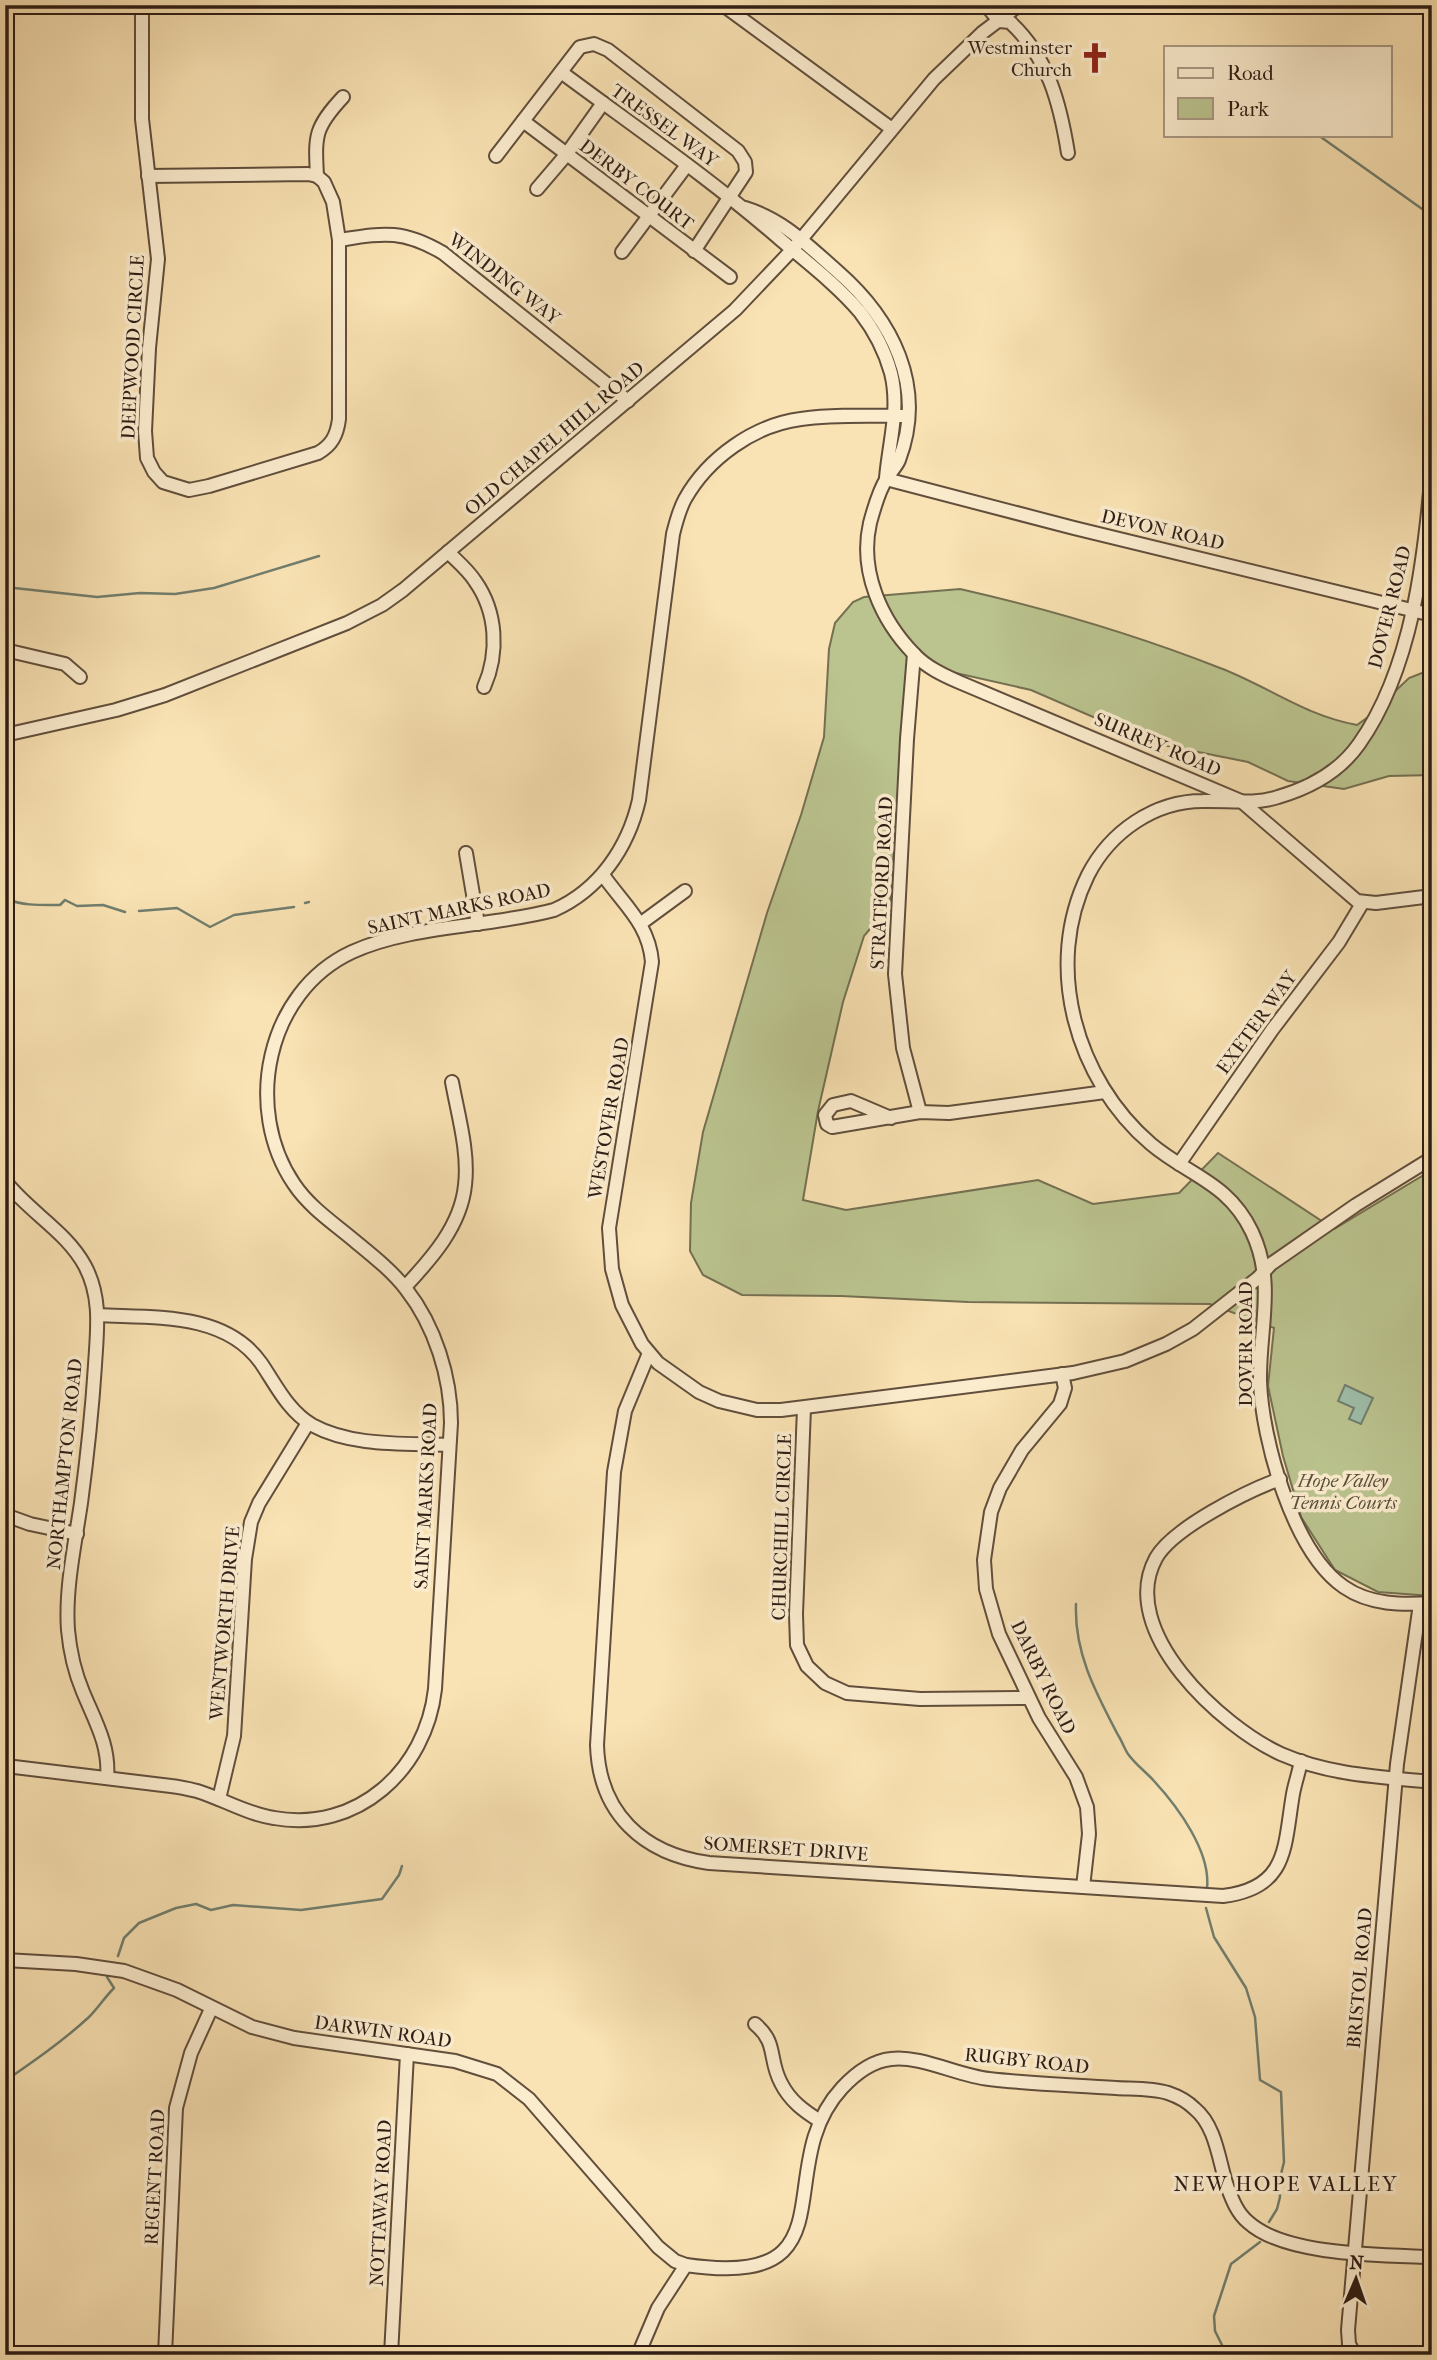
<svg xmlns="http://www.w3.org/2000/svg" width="1437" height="2360" viewBox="0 0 1437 2360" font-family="'IM FELL French Canon',serif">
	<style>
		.green { fill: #bbc48f; stroke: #747052; stroke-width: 2 }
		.water { fill: #9ebea9; stroke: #717e6e; stroke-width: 2 }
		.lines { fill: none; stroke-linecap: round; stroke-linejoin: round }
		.stream { stroke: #717e6e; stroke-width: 2.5 }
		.minor-casing { stroke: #614e3c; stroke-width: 16 }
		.minor { stroke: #fbecce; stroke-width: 12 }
		.labels { text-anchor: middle; stroke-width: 7; stroke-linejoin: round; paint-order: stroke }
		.poi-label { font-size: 19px; fill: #2e1d15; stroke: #fbecce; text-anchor: end }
		.street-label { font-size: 19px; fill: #2e1d15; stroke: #fbecce }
		.park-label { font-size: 19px; font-style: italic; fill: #584f3a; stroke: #fbecce }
		.neighbourhood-label { font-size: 21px; letter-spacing: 2px; fill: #2e1d15; stroke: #fbecce }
	</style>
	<rect width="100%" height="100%" fill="#f9e2b3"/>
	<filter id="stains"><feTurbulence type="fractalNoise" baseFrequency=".00286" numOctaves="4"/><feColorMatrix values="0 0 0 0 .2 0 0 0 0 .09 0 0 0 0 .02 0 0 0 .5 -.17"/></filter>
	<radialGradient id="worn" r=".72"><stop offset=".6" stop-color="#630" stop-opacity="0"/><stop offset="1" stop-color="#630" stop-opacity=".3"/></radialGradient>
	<path class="green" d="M960,589C1048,609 1136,635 1220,668C1268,686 1303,715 1357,725L1368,717L1409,678L1432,669V775L1389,776L1344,789L1288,781L1248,762L1153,743L1031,690L907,662L890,905L864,936L843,1002L818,1111L803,1200L846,1210L1038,1180L1093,1204L1179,1193L1218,1153L1334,1229L1432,1170V1596L1378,1592L1335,1570L1301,1517L1283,1456L1268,1386L1274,1328L1210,1304L968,1302L841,1296L742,1295L703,1275L690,1251L691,1203L703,1132L767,913L801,815L824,737L829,649L835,623L853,602L864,597Z"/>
	<path class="water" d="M1345,1385L1373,1398L1361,1424L1349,1419L1354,1408L1338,1401Z"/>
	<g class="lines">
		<g class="stream">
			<path d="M1318,135L1432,216"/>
			<path d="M5,587L97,597L140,593L175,594L214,588L319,556"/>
			<path d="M6,899C24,906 41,905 60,905L65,900L77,906L103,905L125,912"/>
			<path d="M305,903L309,902"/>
			<path d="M139,911L177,908L210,927L234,915L294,907"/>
			<path d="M1076,1604C1074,1653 1096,1693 1118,1735C1122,1741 1124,1748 1128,1754C1135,1764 1146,1772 1154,1781C1178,1807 1211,1852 1207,1888"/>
			<path d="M1206,1908L1214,1937L1246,1988L1255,2017L1260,2080L1281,2092L1284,2162L1279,2182L1280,2197L1277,2209L1269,2222"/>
			<path d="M118,1956L124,1938L139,1923L176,1908L196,1904L211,1910L233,1905L301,1910L382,1899L399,1875L402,1866"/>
			<path d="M5,2081C34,2061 63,2041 89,2017C98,2008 105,1997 114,1988L107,1977"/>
			<path d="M1227,2355L1215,2331L1214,2316L1231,2264L1260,2242"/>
		</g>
		<defs>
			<g id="minor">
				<path d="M142,5V119L158,259L149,348L145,431L147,458L154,472L163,482L189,490L209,486L318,453C332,445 337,435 339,419V240L333,202L324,182L317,176C315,136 314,128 343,97"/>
				<path d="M723,5L892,129"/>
				<path d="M986,5L999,21L1010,22C1048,57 1060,103 1068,153"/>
				<path d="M561,72C635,127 711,179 781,240C808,263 837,285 860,312C874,330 885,351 891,373C900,409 889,442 886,478"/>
				<path d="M523,121L730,277"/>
				<path d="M496,156L580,47L594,44L608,50L738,151L745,162L746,172L694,251"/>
				<path d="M148,176L308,174L317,176"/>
				<path d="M537,189L566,155L603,103"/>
				<path d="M745,208C784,220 807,245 837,271C892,319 927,386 899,460C896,467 891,471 887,478C879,490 874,508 870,523C859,571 881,620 914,654C926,667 943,675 959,682L1241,801L1357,901L1376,903L1432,896"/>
				<path d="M339,240C384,233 402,229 443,253L628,401"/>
				<path d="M622,252L687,165"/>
				<path d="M1432,468C1425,558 1412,669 1359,744C1340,771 1309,788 1278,797C1254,805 1227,800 1203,801C1154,801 1110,832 1088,875C1043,966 1076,1080 1151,1144C1189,1176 1228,1182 1252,1232C1276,1283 1259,1329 1260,1381C1262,1440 1293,1552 1344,1587C1370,1605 1402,1605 1432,1603"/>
				<path d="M886,479L1074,528L1432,615"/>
				<path d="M448,552C457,561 468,570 475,581C497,612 499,653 484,687"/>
				<path d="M5,650L65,664L80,677"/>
				<path d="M914,654L907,739L895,974L903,1048L920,1112"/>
				<path d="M5,735L116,710L165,695L347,623L382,605L403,590L735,310L793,249L934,79L982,33L1019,5"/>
				<path d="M466,853L478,924"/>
				<path d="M603,875C624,905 649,924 652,962L609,1228L612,1269L622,1305L642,1344L658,1363L699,1392L719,1401L757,1410H781L1073,1373L1125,1361L1166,1344L1193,1329L1258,1278L1271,1264L1356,1205L1432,1158"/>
				<path d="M640,924L685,891"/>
				<path d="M891,1118L851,1101L833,1105L825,1115L827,1124L832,1127L920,1112L949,1113L1105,1092"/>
				<path d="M1179,1164L1272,1030L1339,942L1363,902"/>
				<path d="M5,1181C29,1212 67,1232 85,1266C102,1298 97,1331 95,1365C92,1412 87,1458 81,1503C75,1544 65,1589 68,1630C70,1652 75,1673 83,1692C95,1721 110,1746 107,1778"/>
				<path d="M405,1287C431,1259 461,1226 465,1185C469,1152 458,1115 452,1082"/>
				<path d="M98,1315C154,1318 225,1312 261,1363C276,1385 288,1411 312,1425C352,1447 405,1443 449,1445"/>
				<path d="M649,1353L625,1411L614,1472L597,1745C599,1813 643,1854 709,1863L1223,1896C1289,1888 1284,1846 1293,1794C1295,1783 1299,1772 1301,1761"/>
				<path d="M1062,1374L1065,1388L1060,1404L1022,1450L1000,1488L991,1512L984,1560L986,1589L999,1634L1039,1718L1076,1777L1087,1807L1089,1834L1083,1887"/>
				<path d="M804,1408L796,1614L797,1645L807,1666L825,1683L847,1693L920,1699L1029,1698"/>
				<path d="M1280,1479C1247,1491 1173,1528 1156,1558C1116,1631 1222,1727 1281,1754C1329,1775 1380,1777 1432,1782"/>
				<path d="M5,1515L30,1524L77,1534"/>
				<path d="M6,1766L171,1786C180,1787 189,1789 197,1791C223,1799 247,1814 274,1818C357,1833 426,1770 435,1689L451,1423C451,1377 435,1326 406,1289C392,1271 373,1256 356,1242C335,1224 310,1208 294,1184C243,1109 266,992 352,952C411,925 491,927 554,910C599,890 628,848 639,800L673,534C676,522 679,510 685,499C708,458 754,425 801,419C836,414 873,416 908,416"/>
				<path d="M219,1799L234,1736L245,1559L251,1522L259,1503L308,1423"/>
				<path d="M5,1960L76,1964L124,1971L177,1990L252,2027L294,2038L455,2061L497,2074L529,2099L658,2247L675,2261L686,2265"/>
				<path d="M755,2024C778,2043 768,2059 781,2083C790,2101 804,2111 820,2121"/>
				<path d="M165,2355L176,2108L191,2053L211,2009"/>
				<path d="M391,2355L407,2054"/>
				<path d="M638,2355L658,2308L686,2265C857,2290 768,2168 842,2088C855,2074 872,2061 891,2059C920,2055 959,2076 989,2079C1031,2084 1074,2085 1116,2088C1132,2089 1152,2088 1168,2093C1177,2096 1188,2102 1195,2109C1216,2126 1219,2162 1227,2186C1232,2199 1237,2213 1248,2222C1285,2256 1382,2255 1432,2257"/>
				<path d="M1355,2355L1349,2344L1348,2330L1397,1764L1420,1604"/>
			</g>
		</defs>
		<use href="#minor" class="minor-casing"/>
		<use href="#minor" class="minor"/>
	</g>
	<defs>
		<symbol id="church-bare" viewBox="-9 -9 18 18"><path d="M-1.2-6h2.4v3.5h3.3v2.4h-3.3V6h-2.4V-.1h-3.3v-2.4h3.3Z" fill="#8f2418" stroke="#fbecce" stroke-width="2.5" paint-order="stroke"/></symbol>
	</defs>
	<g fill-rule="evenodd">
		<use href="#church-bare" x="1073" y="36" width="44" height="44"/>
	</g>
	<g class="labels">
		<g class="poi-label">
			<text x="1072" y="54">Westminster<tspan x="1072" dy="22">Church</tspan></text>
		</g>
		<g class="street-label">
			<text transform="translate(665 125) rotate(36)" y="7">TRESSEL WAY</text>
			<text transform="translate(637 184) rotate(37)" y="7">DERBY COURT</text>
			<text transform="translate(505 278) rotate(38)" y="7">WINDING WAY</text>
			<text transform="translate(132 347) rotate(-87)" y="7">DEEPWOOD CIRCLE</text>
			<text transform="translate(554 438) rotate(-40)" y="7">OLD CHAPEL HILL ROAD</text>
			<text transform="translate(1163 529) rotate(13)" y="7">DEVON ROAD</text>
			<text transform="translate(1389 607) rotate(-76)" y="7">DOVER ROAD</text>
			<text transform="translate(1158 744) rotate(23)" y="7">SURREY ROAD</text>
			<text transform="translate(881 883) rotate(-87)" y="7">STRATFORD ROAD</text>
			<text transform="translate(459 908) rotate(-12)" y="7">SAINT MARKS ROAD</text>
			<text transform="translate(1256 1022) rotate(-54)" y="7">EXETER WAY</text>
			<text transform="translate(608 1118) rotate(-80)" y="7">WESTOVER ROAD</text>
			<text transform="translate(1245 1344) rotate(-90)" y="7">DOVER ROAD</text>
			<text transform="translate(64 1464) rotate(-84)" y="7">NORTHAMPTON ROAD</text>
			<text transform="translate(425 1496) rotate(-87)" y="7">SAINT MARKS ROAD</text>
			<text transform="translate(781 1527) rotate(-88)" y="7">CHURCHILL CIRCLE</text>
			<text transform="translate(224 1623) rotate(-85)" y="7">WENTWORTH DRIVE</text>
			<text transform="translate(1044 1677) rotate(64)" y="7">DARBY ROAD</text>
			<text transform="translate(786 1848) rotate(4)" y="7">SOMERSET DRIVE</text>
			<text transform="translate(1359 1978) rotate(-85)" y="7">BRISTOL ROAD</text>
			<text transform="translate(383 2031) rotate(8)" y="7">DARWIN ROAD</text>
			<text transform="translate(1027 2060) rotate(6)" y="7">RUGBY ROAD</text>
			<text transform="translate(154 2177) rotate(-87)" y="7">REGENT ROAD</text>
			<text transform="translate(380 2203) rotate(-87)" y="7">NOTTAWAY ROAD</text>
		</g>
		<g class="park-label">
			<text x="1343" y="1487">Hope Valley<tspan x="1343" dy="22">Tennis Courts</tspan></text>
		</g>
		<g class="neighbourhood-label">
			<text x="1286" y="2191">NEW HOPE VALLEY</text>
		</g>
	</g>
	<rect width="1437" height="2360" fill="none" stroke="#f9e2b3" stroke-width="28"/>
	<rect x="7" y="7" width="1423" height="2346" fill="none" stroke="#2e1d15" stroke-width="3.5"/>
	<rect x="14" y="14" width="1409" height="2332" fill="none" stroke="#2e1d15" stroke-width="2"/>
	<rect x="1164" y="46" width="228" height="91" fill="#fbecce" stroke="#a99984" stroke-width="2"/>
	<rect x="1178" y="68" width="35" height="10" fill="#fbecce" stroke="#a99984" stroke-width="2"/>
	<text x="1227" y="80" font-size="21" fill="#2e1d15">Road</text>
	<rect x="1178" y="98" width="35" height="21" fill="#bbc48f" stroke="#a99984" stroke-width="2"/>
	<text x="1227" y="116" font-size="21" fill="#2e1d15">Park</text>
	<g transform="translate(1356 2279) rotate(2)" stroke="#fbecce" stroke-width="5" paint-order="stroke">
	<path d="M0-5L12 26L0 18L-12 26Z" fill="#2e1d15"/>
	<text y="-10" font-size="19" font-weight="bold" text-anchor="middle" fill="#2e1d15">N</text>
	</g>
	<rect width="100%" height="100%" filter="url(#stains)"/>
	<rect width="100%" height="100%" fill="url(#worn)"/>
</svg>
